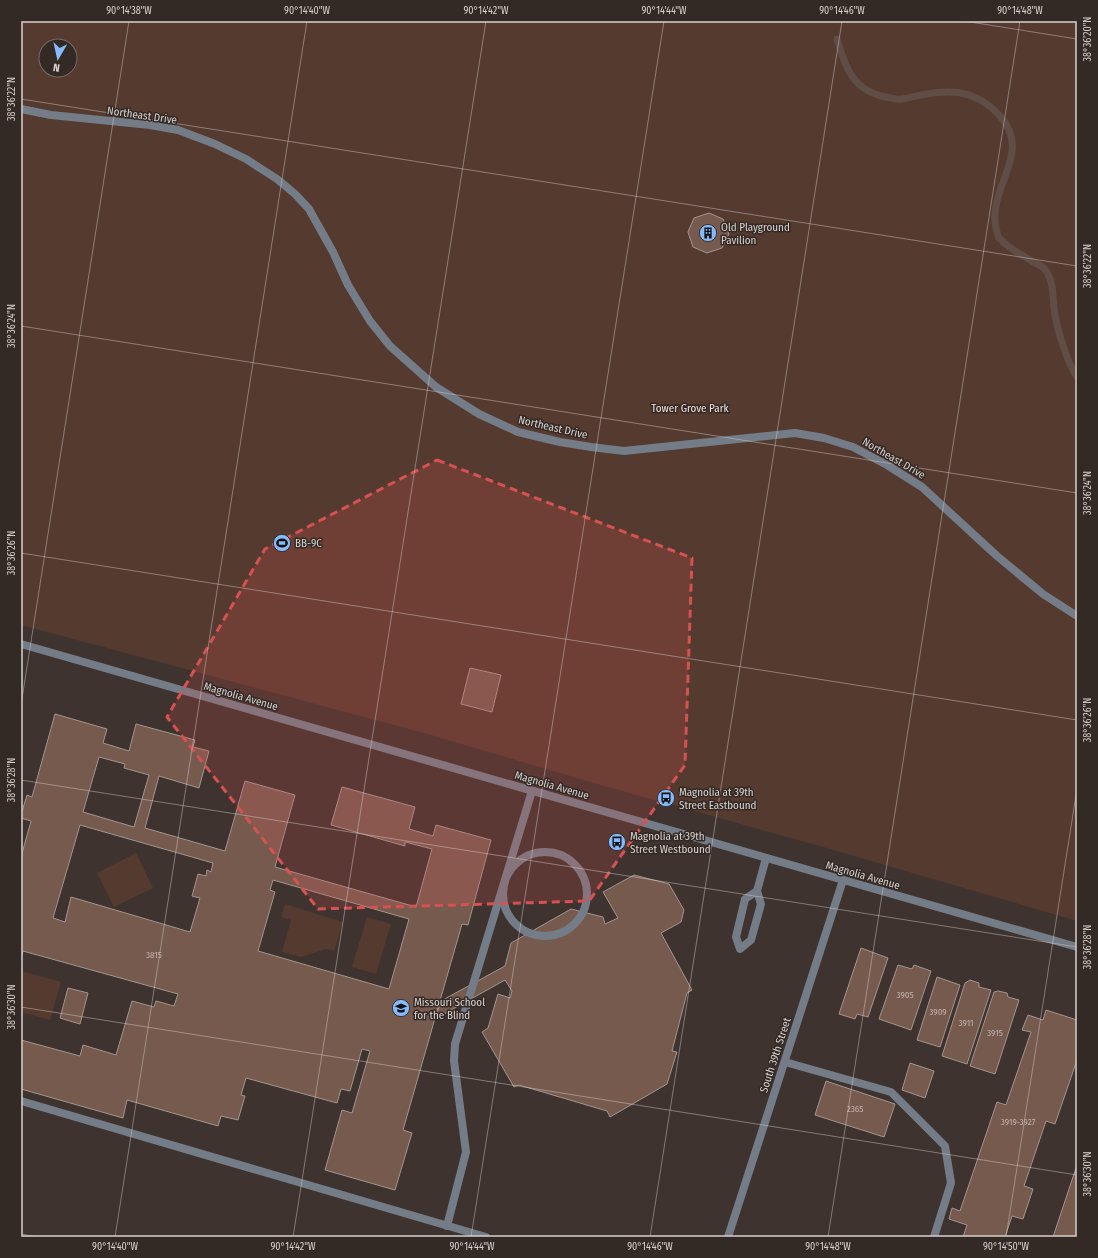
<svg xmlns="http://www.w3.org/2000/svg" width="1098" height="1258" viewBox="0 0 1098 1258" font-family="'Fira Sans Condensed',sans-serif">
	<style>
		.green { fill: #553a2f; fill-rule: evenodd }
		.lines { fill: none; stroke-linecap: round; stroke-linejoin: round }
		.stream { stroke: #604d46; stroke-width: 7 }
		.building { fill: #775a4e; stroke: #a29590; fill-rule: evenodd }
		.service { stroke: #737c87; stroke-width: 8 }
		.pedestrian { stroke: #737c87; stroke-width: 8 }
		.tertiary { stroke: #737c87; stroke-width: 8 }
		.marked { fill: #d65252; fill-opacity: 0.2; stroke: #d65252; stroke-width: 3; stroke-dasharray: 8 5; stroke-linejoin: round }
		.ticks { fill: none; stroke: #d8d1ce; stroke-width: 1; stroke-opacity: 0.45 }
		.labels { text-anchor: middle; stroke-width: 3; stroke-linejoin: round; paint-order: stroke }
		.number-label { font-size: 9px; fill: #c0b3ae }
		.street-label { font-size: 11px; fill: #d8d1ce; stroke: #332925 }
		.poi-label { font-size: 11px; fill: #d8d1ce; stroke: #332925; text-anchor: start }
		.park-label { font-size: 11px; fill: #f6dfd5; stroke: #332925 }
		.neatline { fill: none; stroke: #d8d1ce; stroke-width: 1.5 }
		.ticks-label { font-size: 10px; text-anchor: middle; fill: #d8d1ce }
	</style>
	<rect width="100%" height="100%" fill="#3e332f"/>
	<g class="green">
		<path d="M21,21H1077V921L823,847L601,785L424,733L21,625ZM46,46H70V70H46Z"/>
		<path d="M136,853L153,888L114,907L97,873Z"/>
		<path d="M285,904L343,922L334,951L326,949L301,957L282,952L291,920L281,917Z"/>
		<path d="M367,917L391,924L376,974L352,967Z"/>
		<path d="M21,971L61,982L50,1020L21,1012Z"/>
	</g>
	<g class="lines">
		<path class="stream" d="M837,39C845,67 853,91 886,97C890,98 896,100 901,99C907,99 915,96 921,95C952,89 976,90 999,115C1033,151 991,184 995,223C996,227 997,234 999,238C1000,239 1002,240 1003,242C1014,251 1022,255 1033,262C1037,264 1041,266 1044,268C1055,281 1052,299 1055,315C1058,332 1067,362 1077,377"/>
	</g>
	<g class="building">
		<path d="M709,213L723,219L729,234L722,248L707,253L693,247L688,232L694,218Z"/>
		<path d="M470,668L501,675L492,712L461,704Z"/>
		<path d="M55,714L107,729L103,743L129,751L136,724L195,740L193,747L209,751L199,788L159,776L145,828L225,851L245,781L295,795L275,867L416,907L432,849L405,842V846L331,825L342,787L415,807L409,829L433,836L436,825L491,840L468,925L462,924L403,1130L412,1133L395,1190L325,1170L342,1110L352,1113L370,1051L362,1049L350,1091L341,1089L337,1103L246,1078L241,1095L245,1096L238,1120L221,1116L218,1126L127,1100L123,1118L21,1089V1040L80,1056L83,1045L116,1055L132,1001L154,1007L156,1001L174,1006L178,994L23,951L21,958V857L31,821L21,818V815L27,795L32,797ZM99,757L125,764L124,768L149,775L134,827L83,812ZM80,825L213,863L211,872L207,870L206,876L198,874L192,896L200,898L190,932L71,897L65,922L53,918ZM273,880L409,919L389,989L258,951L275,892L270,890Z"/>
		<path d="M634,875L669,884L684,910L681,922L661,933L692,990L687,993L672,1051L677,1052L667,1084L610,1117L607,1111L519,1085L514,1087L482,1032L488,1028L498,994L510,998L512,991L505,980L435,1019L441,1001L505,966L511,943L571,909L603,917L605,924L618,918L603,892Z"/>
		<path d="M861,948L888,958L868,1017L857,1014L855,1019L839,1014Z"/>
		<path d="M898,965L912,969L914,965L931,971L911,1030L879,1019Z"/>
		<path d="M937,977L960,985L940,1047L917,1040Z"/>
		<path d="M970,980L979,983V987L991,990L967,1064L942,1056L965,983Z"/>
		<path d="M68,988L88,993L80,1024L60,1018Z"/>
		<path d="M998,991L1007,993L1008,997L1019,1000L995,1074L970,1066L994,992Z"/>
		<path d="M1046,1010L1077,1020V1060L1055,1124L1046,1121L1024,1186L1033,1189L1023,1219L1012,1216L1005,1237H963L967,1225L949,1219L952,1208L960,1211L997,1102L1006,1105L1031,1032L1022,1030L1028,1015L1043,1020Z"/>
		<path d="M910,1063L934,1071L925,1098L902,1090Z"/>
		<path d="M826,1081L895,1104L884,1137L815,1115Z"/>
		<path d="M1077,1165V1237H1053Z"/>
	</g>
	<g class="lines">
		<g class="service">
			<circle cx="545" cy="894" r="42"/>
			<path d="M757,891L745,899L736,937L740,949L751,940L761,904L757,891L766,858"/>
			<path d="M785,1062L891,1092L945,1146L951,1183L934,1237"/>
			<path d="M21,1101L486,1237"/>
			<path d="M447,1226L466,1152L454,1061L455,1044L532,791"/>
		</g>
		<path class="pedestrian" d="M21,109L51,115L150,125L178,130L215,144L246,159L277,179L295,194L309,209L333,252L348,285L370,321L390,346L436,387L479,414L518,432L560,442L591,447L624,451L795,433L824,438L853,447L887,465L922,487L997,556L1043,594L1077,616"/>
		<g class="tertiary">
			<path d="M21,644L1077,947"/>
			<path d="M728,1237L843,880"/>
		</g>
	</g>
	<path class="marked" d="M437,460L692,558L685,765L589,901L318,909L167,717L265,549Z"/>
	<path class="ticks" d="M964,21L1077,39M21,99L1077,266M21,326L1077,493M21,553L1077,720M21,705L129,21M21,780L1077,947M21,1007L1077,1175M21,1234L37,1237M115,1237L307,21M293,1237L486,21M471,1237L664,21M650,1237L842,21M828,1237L1020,21M1006,1237L1077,789"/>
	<defs>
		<symbol id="building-disc" viewBox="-11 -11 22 22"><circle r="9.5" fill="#86bbfb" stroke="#332925"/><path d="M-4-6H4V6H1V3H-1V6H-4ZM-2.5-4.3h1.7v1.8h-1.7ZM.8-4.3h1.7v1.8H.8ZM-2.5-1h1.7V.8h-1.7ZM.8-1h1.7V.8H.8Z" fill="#111"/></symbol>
		<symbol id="stadium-disc" viewBox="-11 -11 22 22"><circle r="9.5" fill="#86bbfb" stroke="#332925"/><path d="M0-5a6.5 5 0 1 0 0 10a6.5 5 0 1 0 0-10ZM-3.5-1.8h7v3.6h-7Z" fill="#111"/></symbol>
		<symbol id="bus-disc" viewBox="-11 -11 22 22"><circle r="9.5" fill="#86bbfb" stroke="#332925"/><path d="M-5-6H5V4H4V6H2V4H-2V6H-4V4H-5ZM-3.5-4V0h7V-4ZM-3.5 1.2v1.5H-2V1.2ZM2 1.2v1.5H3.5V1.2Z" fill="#111"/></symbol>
		<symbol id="school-disc" viewBox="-11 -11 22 22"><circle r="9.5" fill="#86bbfb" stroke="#332925"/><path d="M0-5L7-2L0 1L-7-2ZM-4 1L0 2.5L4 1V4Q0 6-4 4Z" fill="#111"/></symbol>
	</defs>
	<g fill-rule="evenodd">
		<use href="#building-disc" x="698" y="223" width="20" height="20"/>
		<use href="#stadium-disc" x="272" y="533" width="20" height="20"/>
		<use href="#bus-disc" x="656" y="788" width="20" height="20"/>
		<use href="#bus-disc" x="607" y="832" width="20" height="20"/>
		<use href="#school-disc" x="391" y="998" width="20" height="20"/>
	</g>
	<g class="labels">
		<g class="number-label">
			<text x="154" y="958">3815</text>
			<text x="905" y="998">3905</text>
			<text x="938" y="1015">3909</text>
			<text x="966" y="1026">3911</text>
			<text x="995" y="1036">3915</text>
			<text x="855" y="1112">2365</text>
			<text x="1018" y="1125">3919-3927</text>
		</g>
		<g class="street-label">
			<text transform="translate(142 115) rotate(8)" y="4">Northeast Drive</text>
			<text transform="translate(553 427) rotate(13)" y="4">Northeast Drive</text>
			<text transform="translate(894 458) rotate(30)" y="4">Northeast Drive</text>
			<text transform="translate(241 696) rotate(16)" y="4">Magnolia Avenue</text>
			<text transform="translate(552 785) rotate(16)" y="4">Magnolia Avenue</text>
			<text transform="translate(863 875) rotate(16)" y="4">Magnolia Avenue</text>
			<text transform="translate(775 1055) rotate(-72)" y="4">South 39th Street</text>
		</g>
		<g class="poi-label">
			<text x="721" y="231">Old Playground<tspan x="721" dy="13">Pavilion</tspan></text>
			<text x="295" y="547">BB-9C</text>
			<text x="679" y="796">Magnolia at 39th<tspan x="679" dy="13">Street Eastbound</tspan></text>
			<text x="630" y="840">Magnolia at 39th<tspan x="630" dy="13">Street Westbound</tspan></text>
			<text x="414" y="1006">Missouri School<tspan x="414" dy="13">for the Blind</tspan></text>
		</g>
		<g class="park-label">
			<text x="690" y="412">Tower Grove Park</text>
		</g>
	</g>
	<rect width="1098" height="1258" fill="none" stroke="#332925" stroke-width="44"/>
	<g transform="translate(58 58) rotate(189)"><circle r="19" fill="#332925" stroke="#756c69"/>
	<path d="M0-3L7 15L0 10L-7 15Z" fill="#86bbfb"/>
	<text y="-6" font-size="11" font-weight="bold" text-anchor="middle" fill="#d8d1ce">N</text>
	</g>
	<rect x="22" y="22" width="1054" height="1214" class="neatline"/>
	<g class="ticks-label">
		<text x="129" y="14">90°14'38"W</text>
		<text x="307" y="14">90°14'40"W</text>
		<text x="486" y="14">90°14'42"W</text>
		<text x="664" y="14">90°14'44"W</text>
		<text x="842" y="14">90°14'46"W</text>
		<text x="1020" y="14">90°14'48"W</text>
		<text transform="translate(1087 39) rotate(-90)" y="4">38°36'20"N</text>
		<text transform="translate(11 99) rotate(-90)" y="4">38°36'22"N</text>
		<text transform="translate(1087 266) rotate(-90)" y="4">38°36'22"N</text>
		<text transform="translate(11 326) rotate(-90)" y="4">38°36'24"N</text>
		<text transform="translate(1087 493) rotate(-90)" y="4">38°36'24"N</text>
		<text transform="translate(11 553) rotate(-90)" y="4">38°36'26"N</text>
		<text transform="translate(1087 720) rotate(-90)" y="4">38°36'26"N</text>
		<text transform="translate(11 780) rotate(-90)" y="4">38°36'28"N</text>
		<text transform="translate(1087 947) rotate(-90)" y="4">38°36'28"N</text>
		<text transform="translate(11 1007) rotate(-90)" y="4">38°36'30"N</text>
		<text transform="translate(1087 1174) rotate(-90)" y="4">38°36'30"N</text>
		<text x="115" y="1250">90°14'40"W</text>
		<text x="293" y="1250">90°14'42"W</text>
		<text x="472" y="1250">90°14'44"W</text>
		<text x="650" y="1250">90°14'46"W</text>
		<text x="828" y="1250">90°14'48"W</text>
		<text x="1006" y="1250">90°14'50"W</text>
	</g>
</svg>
